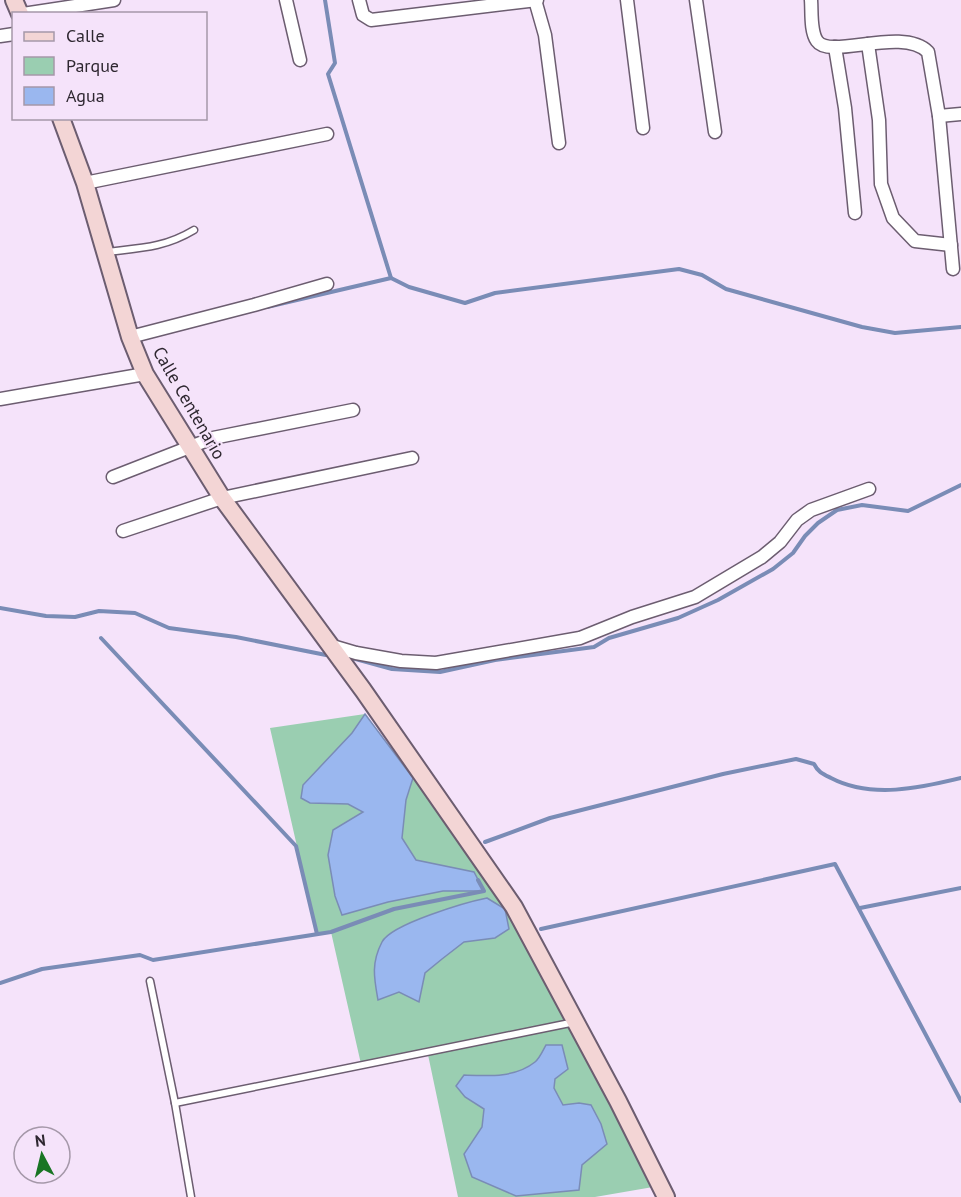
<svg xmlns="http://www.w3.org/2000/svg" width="961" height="1197" viewBox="0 0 961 1197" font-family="'PT Sans',sans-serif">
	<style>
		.green { fill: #9aceb1 }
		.water { fill: #9ab7ef; stroke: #7a8cb6; stroke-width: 1.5 }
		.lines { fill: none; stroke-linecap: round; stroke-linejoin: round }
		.stream { stroke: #7a8cb6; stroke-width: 4 }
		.lane-casing { stroke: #6c5d70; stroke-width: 9 }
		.street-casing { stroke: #6c5d70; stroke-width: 15 }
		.secondary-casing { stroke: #6c5d70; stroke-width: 20 }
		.lane { stroke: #fff; stroke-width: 6 }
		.street { stroke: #fff; stroke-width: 12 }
		.secondary { stroke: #f3d5d5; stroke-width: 16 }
		.labels { text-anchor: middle; stroke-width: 4.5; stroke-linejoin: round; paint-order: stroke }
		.street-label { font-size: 18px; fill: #2e2730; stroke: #f5e3fa }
	</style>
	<rect width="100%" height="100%" fill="#f5e3fa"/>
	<path class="green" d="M365,714L493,886L653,1187L595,1197H458L427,1050L361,1064L331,932L317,934L270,728Z"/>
	<g class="water">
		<path d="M365,714L413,778L406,800L402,838L416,860L474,872L484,891H443L388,902L342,915L335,896L328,855L333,830L363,812L348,804L310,803L301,798L303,785L352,733Z"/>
		<path d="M487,898L505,909L509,929L495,938L464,942L442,959L425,973L419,1002L399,992L378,1000C374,978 371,963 382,942C391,924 467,902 487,898Z"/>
		<path d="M546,1045H562L568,1069L555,1079L554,1088L563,1105L579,1103L591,1105L601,1124L607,1144L582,1165L579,1190L516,1196L472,1177L464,1154L482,1127L484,1109L465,1097L456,1086L464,1075C488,1076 515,1078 535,1062C540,1058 543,1050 546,1045Z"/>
	</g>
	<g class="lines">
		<g class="stream">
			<path d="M325,0L335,63L328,74L391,278"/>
			<path d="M267,307L391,278L409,287L465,303L495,293L679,269L702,275L726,289L862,327L895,333L961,327"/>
			<path d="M0,608L46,616L75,617L99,611L135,613L169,628L236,637L326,655"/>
			<path d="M101,638L296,846L317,934"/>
			<path d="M352,658L392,669L440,672L495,660L594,647L609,638L678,618L718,600L773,569L793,553L805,536L818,523L837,510L862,505L908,511L961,485"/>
			<path d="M485,842L550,818L723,774L796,759L814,764C818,772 823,774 831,778C871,799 920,788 961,778"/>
			<path d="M860,908L961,888"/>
			<path d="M541,929L835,864L961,1101"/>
			<path d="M0,983L42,969L140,955L153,960L331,932L394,909L484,891L478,880"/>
		</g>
		<defs>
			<g id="lane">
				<path d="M106,252C140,248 164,248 194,230"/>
				<path d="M150,981L175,1103L191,1197"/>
				<path d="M175,1103L575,1022"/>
			</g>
			<g id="street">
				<path d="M286,0L300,60"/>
				<path d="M359,0L363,15L371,20L537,0"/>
				<path d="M535,0L545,35L559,143"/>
				<path d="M627,0L643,128"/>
				<path d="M696,0L715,132"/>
				<path d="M811,0C812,12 810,31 817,41C830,60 902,26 928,52L939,116L953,269"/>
				<path d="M23,14L114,0"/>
				<path d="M0,36L14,34"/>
				<path d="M868,44L879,120L881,184L893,218L915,241L951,245"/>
				<path d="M835,47L845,108L855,213"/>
				<path d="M939,116L961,114"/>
				<path d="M85,183L327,134"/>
				<path d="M130,337L254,305L327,284"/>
				<path d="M0,399L145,374"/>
				<path d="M113,477L213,438L353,410"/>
				<path d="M123,531L222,498L412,458"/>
				<path d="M329,645L356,653L401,661L436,663L580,638L632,617L695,597L762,557L780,542L797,520L811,510L869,489"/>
			</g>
			<g id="secondary">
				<path d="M14,0L20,14"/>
				<path d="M61,118L85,183L130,337L145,374L222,498L363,690L514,907L618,1101L666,1197"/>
			</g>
		</defs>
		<use href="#lane" class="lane-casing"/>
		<use href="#street" class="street-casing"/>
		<use href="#secondary" class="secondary-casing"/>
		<use href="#lane" class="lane"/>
		<use href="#street" class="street"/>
		<use href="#secondary" class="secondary"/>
	</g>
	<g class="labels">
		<g class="street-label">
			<text transform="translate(189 403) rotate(60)" y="6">Calle Centenario</text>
		</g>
	</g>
	<rect x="12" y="12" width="195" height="108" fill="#f5e3fa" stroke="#a598a9" stroke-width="1.5"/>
	<rect x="24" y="32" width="30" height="9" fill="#f3d5d5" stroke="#a598a9" stroke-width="1.5"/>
	<text x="66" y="42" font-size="18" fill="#2e2730">Calle</text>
	<rect x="24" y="57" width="30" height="18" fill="#9aceb1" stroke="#a598a9" stroke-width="1.5"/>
	<text x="66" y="72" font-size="18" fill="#2e2730">Parque</text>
	<rect x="24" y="87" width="30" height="18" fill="#9ab7ef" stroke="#a598a9" stroke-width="1.5"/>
	<text x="66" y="102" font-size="18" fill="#2e2730">Agua</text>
	<g transform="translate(42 1155) rotate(353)"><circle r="28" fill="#f5e3fa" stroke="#a598a9" stroke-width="1.5"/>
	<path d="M0-4.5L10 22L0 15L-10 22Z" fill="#197524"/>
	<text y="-9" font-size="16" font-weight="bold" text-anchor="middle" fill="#2e2730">N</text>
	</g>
</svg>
